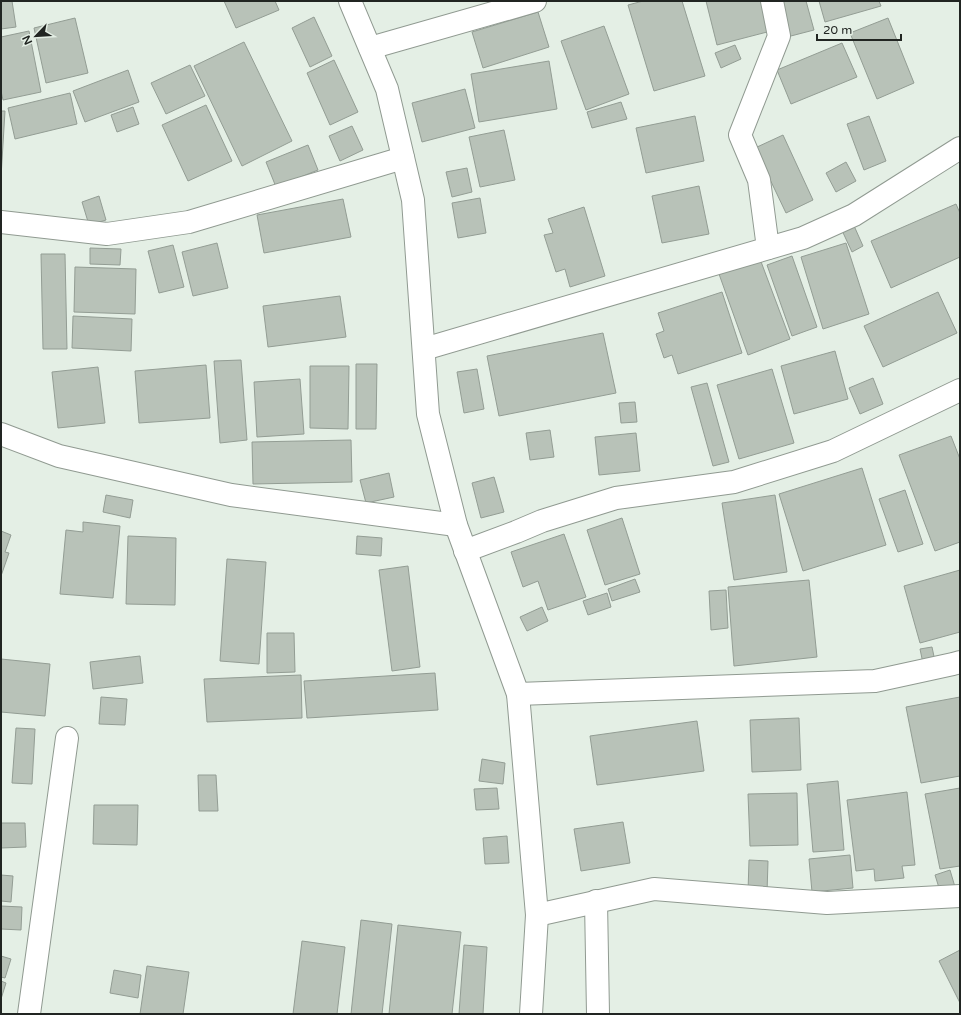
<svg xmlns="http://www.w3.org/2000/svg" width="961" height="1015" viewBox="0 0 961 1015" font-family="'Varela Round',sans-serif">
	<style>
		.building { fill: #b8c2b8; stroke: #939d94 }
		.lines { fill: none; stroke-linecap: round; stroke-linejoin: round }
		.street-casing { stroke: #909a91; stroke-width: 24 }
		.secondary-casing { stroke: #909a91; stroke-width: 24 }
		.street { stroke: #fff; stroke-width: 22 }
		.secondary { stroke: #fff; stroke-width: 22 }
	</style>
	<rect width="100%" height="100%" fill="#e4efe5"/>
	<g class="building">
		<path d="M1,1H12L16,27L1,29Z"/>
		<path d="M224,1H275L279,10L236,28Z"/>
		<path d="M643,1H682L705,76L654,91L628,5Z"/>
		<path d="M706,1H763L771,31L717,45Z"/>
		<path d="M778,1H806L814,30L787,37Z"/>
		<path d="M819,1H879L881,6L825,22Z"/>
		<path d="M538,12L549,47L483,68L472,32Z"/>
		<path d="M314,17L332,56L310,67L292,28Z"/>
		<path d="M75,18L88,73L46,83L34,28Z"/>
		<path d="M888,18L914,83L877,99L850,33Z"/>
		<path d="M604,26L629,94L586,110L561,41Z"/>
		<path d="M29,31L41,92L3,100L1,91V37Z"/>
		<path d="M244,42L292,141L242,166L194,66Z"/>
		<path d="M842,43L857,77L791,104L777,70Z"/>
		<path d="M735,45L741,59L721,68L715,53Z"/>
		<path d="M334,60L358,112L330,125L307,73Z"/>
		<path d="M549,61L557,109L479,122L471,74Z"/>
		<path d="M190,65L205,96L166,114L151,83Z"/>
		<path d="M128,70L139,102L85,122L73,91Z"/>
		<path d="M465,89L475,128L422,142L412,103Z"/>
		<path d="M70,93L77,124L15,139L8,108Z"/>
		<path d="M621,102L627,119L592,128L587,112Z"/>
		<path d="M206,105L232,161L188,181L162,125Z"/>
		<path d="M133,107L139,124L117,132L111,115Z"/>
		<path d="M1,111H5L1,177Z"/>
		<path d="M695,116L704,161L646,173L636,128Z"/>
		<path d="M869,116L886,161L864,170L847,124Z"/>
		<path d="M352,126L363,150L340,161L329,136Z"/>
		<path d="M504,130L515,180L480,187L469,137Z"/>
		<path d="M783,135L813,200L786,213L755,148Z"/>
		<path d="M308,145L318,170L276,187L266,162Z"/>
		<path d="M846,162L856,181L836,192L826,173Z"/>
		<path d="M467,168L472,192L452,197L446,172Z"/>
		<path d="M699,186L709,234L662,243L652,196Z"/>
		<path d="M99,196L106,220L89,225L82,202Z"/>
		<path d="M480,198L486,233L458,238L452,203Z"/>
		<path d="M343,199L351,237L264,253L257,215Z"/>
		<path d="M956,204L960,213V257L891,288L871,241Z"/>
		<path d="M584,207L605,276L570,287L565,269L556,272L544,235L553,233L548,219Z"/>
		<path d="M851,219L863,246L852,252L839,224Z"/>
		<path d="M217,243L228,288L193,296L182,252Z"/>
		<path d="M846,243L869,314L823,329L801,257Z"/>
		<path d="M173,245L184,287L159,293L148,251Z"/>
		<path d="M90,248L121,249L120,265L90,264Z"/>
		<path d="M41,254H65L67,349H43Z"/>
		<path d="M792,256L817,327L792,336L767,265Z"/>
		<path d="M760,259L790,339L748,355L719,274Z"/>
		<path d="M75,267L136,269L135,314L74,312Z"/>
		<path d="M722,292L742,353L678,374L672,355L664,358L656,334L664,331L658,313Z"/>
		<path d="M938,292L957,333L883,367L864,326Z"/>
		<path d="M340,296L346,337L268,347L263,306Z"/>
		<path d="M73,316L132,319L131,351L72,348Z"/>
		<path d="M603,333L616,393L499,416L487,356Z"/>
		<path d="M835,351L848,399L794,414L781,366Z"/>
		<path d="M241,360L247,440L220,443L214,361Z"/>
		<path d="M356,364H377L376,429H356Z"/>
		<path d="M206,365L210,418L139,423L135,371Z"/>
		<path d="M310,366H349L348,429L310,428Z"/>
		<path d="M98,367L105,423L58,428L52,372Z"/>
		<path d="M477,369L484,409L464,413L457,372Z"/>
		<path d="M772,369L794,443L739,459L717,385Z"/>
		<path d="M873,378L883,404L860,414L849,388Z"/>
		<path d="M300,379L304,434L257,437L254,382Z"/>
		<path d="M707,383L729,462L713,466L691,387Z"/>
		<path d="M635,402L637,422L621,423L619,403Z"/>
		<path d="M550,430L554,457L530,460L526,433Z"/>
		<path d="M636,433L640,471L599,475L595,437Z"/>
		<path d="M951,436L960,459V542L935,551L899,455Z"/>
		<path d="M351,440L352,482L253,484L252,442Z"/>
		<path d="M862,468L886,545L803,571L779,494Z"/>
		<path d="M389,473L394,497L366,503L360,480Z"/>
		<path d="M494,477L504,512L481,518L472,483Z"/>
		<path d="M905,490L923,544L898,552L879,499Z"/>
		<path d="M106,495L133,500L130,518L103,512Z"/>
		<path d="M775,495L787,572L734,580L722,503Z"/>
		<path d="M622,518L640,574L605,585L587,530Z"/>
		<path d="M83,522L120,526L113,598L60,594L66,530L83,532Z"/>
		<path d="M1,531L11,535L5,552L9,553L1,576Z"/>
		<path d="M564,534L586,597L548,610L538,581L523,587L511,552Z"/>
		<path d="M128,536L176,538L175,605L126,604Z"/>
		<path d="M357,536L382,538L381,556L356,554Z"/>
		<path d="M227,559L266,562L259,664L220,661Z"/>
		<path d="M408,566L420,667L392,671L379,570Z"/>
		<path d="M960,570V632L920,643L904,586Z"/>
		<path d="M635,579L640,592L612,601L608,589Z"/>
		<path d="M809,580L817,657L734,666L728,587Z"/>
		<path d="M726,590L728,628L711,630L709,591Z"/>
		<path d="M607,593L611,607L588,615L583,601Z"/>
		<path d="M542,607L548,621L527,631L520,617Z"/>
		<path d="M267,633H294L295,672L267,673Z"/>
		<path d="M932,647L936,666L924,668L920,649Z"/>
		<path d="M140,656L143,683L93,689L90,662Z"/>
		<path d="M1,659L50,664L45,716L1,712Z"/>
		<path d="M435,673L438,710L307,718L304,681Z"/>
		<path d="M301,675L302,718L207,722L204,679Z"/>
		<path d="M101,697L127,699L125,725L99,724Z"/>
		<path d="M960,697V776L921,783L906,707Z"/>
		<path d="M799,718L801,770L752,772L750,720Z"/>
		<path d="M697,721L704,771L597,785L590,736Z"/>
		<path d="M16,728L35,729L32,784L12,783Z"/>
		<path d="M482,759L505,763L503,784L479,781Z"/>
		<path d="M198,775H216L218,811H199Z"/>
		<path d="M838,781L844,850L813,852L807,784Z"/>
		<path d="M497,788L499,809L476,810L474,789Z"/>
		<path d="M960,788V866L940,869L925,794Z"/>
		<path d="M907,792L915,865L902,866L904,878L875,881L874,869L856,871L847,800Z"/>
		<path d="M797,793L798,845L750,846L748,794Z"/>
		<path d="M94,805H138L137,845L93,844Z"/>
		<path d="M623,822L630,863L581,871L574,829Z"/>
		<path d="M1,823H25L26,847L1,848Z"/>
		<path d="M507,836L509,863L485,864L483,838Z"/>
		<path d="M850,855L853,888L812,892L809,859Z"/>
		<path d="M749,860L768,861L767,893L748,892Z"/>
		<path d="M950,870L955,887L940,891L935,875Z"/>
		<path d="M1,875L13,876L11,902L1,901Z"/>
		<path d="M1,906L22,907L21,930L1,929Z"/>
		<path d="M361,920L392,924L382,1014H351Z"/>
		<path d="M398,925L461,932L452,1014H389Z"/>
		<path d="M302,941L345,947L337,1014H293Z"/>
		<path d="M464,945L487,947L483,1014H459Z"/>
		<path d="M960,950V1003L939,961Z"/>
		<path d="M1,956L11,959L5,978L1,977Z"/>
		<path d="M147,966L189,972L183,1014H140Z"/>
		<path d="M114,970L141,975L138,998L110,993Z"/>
		<path d="M1,981L6,983L1,999Z"/>
	</g>
	<g class="lines">
		<defs>
			<g id="street">
				<path d="M370,48L535,1"/>
				<path d="M1,222L107,234L189,222L403,158"/>
				<path d="M768,248L759,180L740,135L779,36L772,1"/>
				<path d="M424,349L803,238L854,215L960,148"/>
				<path d="M1,434L59,456L231,495L456,525"/>
				<path d="M465,551L516,532L542,521L616,498L734,482L833,451L960,390"/>
				<path d="M518,694L875,681L953,664L960,662"/>
				<path d="M596,901L598,1014"/>
				<path d="M537,915L654,889L827,903L960,896"/>
				<path d="M29,1014L67,738"/>
			</g>
			<path id="secondary" d="M350,1L387,89L413,200L428,414L456,525L518,694L537,915L531,1014"/>
		</defs>
		<use href="#street" class="street-casing"/>
		<use href="#secondary" class="secondary-casing"/>
		<use href="#street" class="street"/>
		<use href="#secondary" class="secondary"/>
	</g>
	<rect width="961" height="1015" fill="none" stroke="#212522" stroke-width="4"/>
	<g transform="translate(36 36) rotate(245)" stroke="#e4efe5" stroke-width="3" paint-order="stroke">
	<path d="M0-3L7 15L0 10L-7 15Z" fill="#212522"/>
	<text y="-6" font-size="11" font-weight="bold" text-anchor="middle" fill="#212522">N</text>
	</g>
	<path d="M817 34v6h84v-6" fill="none" stroke="#212522" stroke-width="2"/>
	<text x="823" y="34" font-size="12" fill="#212522" stroke="#e4efe5" stroke-width="3" paint-order="stroke">20 m</text>
</svg>
